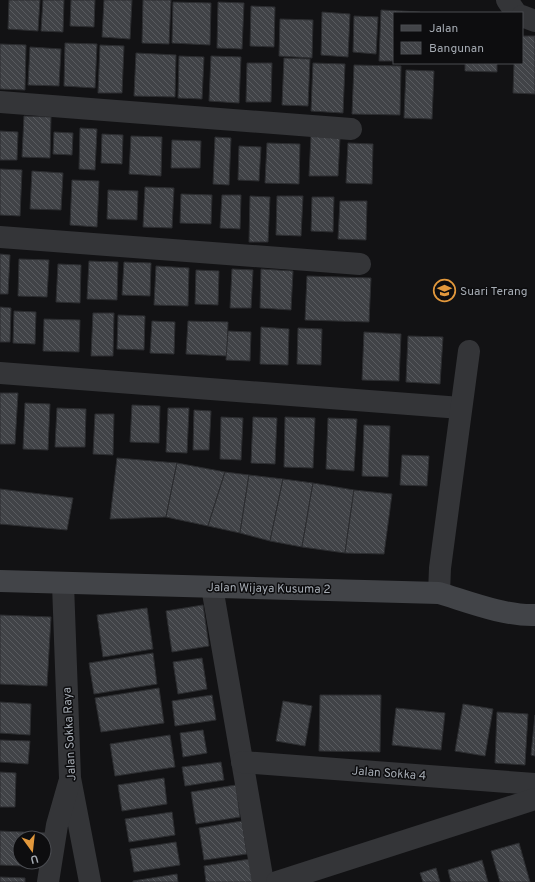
<svg xmlns="http://www.w3.org/2000/svg" width="535" height="882" viewBox="0 0 535 882" font-family="Overpass,sans-serif">
	<style>
		.building { fill: url(#building-back-hatch); stroke: #2c2d30; fill-rule: evenodd }
		.lines { fill: none; stroke-linecap: round; stroke-linejoin: round }
		.street { stroke: #343538; stroke-width: 22 }
		.secondary { stroke: #424448; stroke-width: 22 }
		.labels { text-anchor: middle; stroke-width: 3; stroke-linejoin: round; paint-order: stroke }
		.poi-label { font-size: 12px; fill: #a5abb3; stroke: #0d0d0f; text-anchor: start }
		.street-label { font-size: 12px; fill: #a5abb3; stroke: #0d0d0f }
	</style>
	<defs>
		<pattern id="building-back-hatch" width="6" height="6" patternUnits="userSpaceOnUse"><rect width="6" height="6" fill="#414347"/><path d="M-1 5l2 2M0 0l6 6M5-1l2 2" fill="none" stroke="#595b5f"/></pattern>
	</defs>
	<rect width="100%" height="100%" fill="#121214"/>
	<g class="building">
		<path d="M9,0H40L38,31L8,29Z"/>
		<path d="M43,0H64L63,32L41,31Z"/>
		<path d="M71,0H95L94,27L70,26Z"/>
		<path d="M104,0H132L130,39L102,37Z"/>
		<path d="M143,0H171L169,44L142,43Z"/>
		<path d="M173,2L211,3L210,45L172,43Z"/>
		<path d="M218,2L244,3L242,49L217,48Z"/>
		<path d="M251,6L275,7L274,47L250,46Z"/>
		<path d="M381,10L420,12V13H394V61H379Z"/>
		<path d="M322,12L350,14L348,57L321,55Z"/>
		<path d="M354,16L378,17L376,54L353,52Z"/>
		<path d="M280,19L313,20L312,58L279,56Z"/>
		<path d="M522,36H535V94L513,93L514,63H522Z"/>
		<path d="M65,43L97,44L95,88L64,86Z"/>
		<path d="M0,44L26,45L25,90L0,89Z"/>
		<path d="M100,45L124,46L122,93H98Z"/>
		<path d="M30,47L61,49L59,86L28,85Z"/>
		<path d="M136,53L176,55L175,97L134,96Z"/>
		<path d="M179,56L204,57L202,99L178,98Z"/>
		<path d="M211,56L241,57L239,103L209,101Z"/>
		<path d="M284,58L310,59L308,106L282,105Z"/>
		<path d="M247,63H272L271,102H246Z"/>
		<path d="M313,63L345,64L343,113L311,111Z"/>
		<path d="M465,63H497V72L465,71Z"/>
		<path d="M354,65L401,66L400,115L352,114Z"/>
		<path d="M406,70L434,71L432,119L404,118Z"/>
		<path d="M24,116L51,117L50,158L22,157Z"/>
		<path d="M80,128L97,129L95,170L79,169Z"/>
		<path d="M0,131L18,132L17,160H0Z"/>
		<path d="M54,132L73,133L72,155L53,154Z"/>
		<path d="M102,134L123,135L122,164L101,163Z"/>
		<path d="M131,136L162,137L161,176L129,174Z"/>
		<path d="M311,136L340,138L338,176H309Z"/>
		<path d="M215,137L231,138L229,185L213,184Z"/>
		<path d="M172,140L201,141L200,168H171Z"/>
		<path d="M267,143L300,144L299,184L265,183Z"/>
		<path d="M348,143L373,144L372,184L346,183Z"/>
		<path d="M239,146L261,147L259,181L238,180Z"/>
		<path d="M0,169L22,170L20,216L0,215Z"/>
		<path d="M32,171L63,173L61,210L30,209Z"/>
		<path d="M72,180L99,181L97,227L70,225Z"/>
		<path d="M145,187L174,188L172,228L143,227Z"/>
		<path d="M108,190L138,191L137,220L107,219Z"/>
		<path d="M181,194L212,195L211,224L180,223Z"/>
		<path d="M222,195H241L240,229L220,228Z"/>
		<path d="M250,196L270,197L268,242H249Z"/>
		<path d="M277,196H303L301,236L276,235Z"/>
		<path d="M312,197H334L333,232L311,231Z"/>
		<path d="M340,201H367L366,240L338,239Z"/>
		<path d="M0,254L10,255L8,294H0Z"/>
		<path d="M19,259L49,260L47,297L18,296Z"/>
		<path d="M89,261L118,262L117,300L87,299Z"/>
		<path d="M124,262L151,263L150,296L122,295Z"/>
		<path d="M58,264L81,265L80,303L56,302Z"/>
		<path d="M156,266L189,268L188,306L154,305Z"/>
		<path d="M232,269L253,270L251,308H230Z"/>
		<path d="M261,269L293,271L291,310L260,308Z"/>
		<path d="M196,270L219,271L218,305L195,304Z"/>
		<path d="M307,276L371,278L369,322L305,320Z"/>
		<path d="M0,307L11,308L10,342H0Z"/>
		<path d="M14,311L36,312L35,344L13,343Z"/>
		<path d="M93,313H114L113,356H91Z"/>
		<path d="M118,315L145,316L144,350L117,349Z"/>
		<path d="M44,319L80,320L79,352L43,351Z"/>
		<path d="M152,321L175,322L174,354L150,353Z"/>
		<path d="M188,321L228,322L227,356L186,354Z"/>
		<path d="M261,327L289,329L288,365L260,364Z"/>
		<path d="M298,328L322,329L321,365L297,364Z"/>
		<path d="M228,331L251,332L250,361L226,360Z"/>
		<path d="M364,332L401,334L399,381L362,380Z"/>
		<path d="M408,336L443,337L440,384L406,382Z"/>
		<path d="M0,393H18L15,444H0Z"/>
		<path d="M25,403L50,404L48,450L23,449Z"/>
		<path d="M132,405L160,406L159,443L130,442Z"/>
		<path d="M57,408L86,409L85,447H55Z"/>
		<path d="M168,408H189L187,453L166,452Z"/>
		<path d="M194,410L211,411L209,450H193Z"/>
		<path d="M95,414H114L113,455L93,454Z"/>
		<path d="M221,417L243,418L241,460L220,459Z"/>
		<path d="M253,417L277,418L275,464L251,463Z"/>
		<path d="M285,417L315,418L313,468L284,467Z"/>
		<path d="M328,418L357,419L354,471L326,469Z"/>
		<path d="M364,425L390,426L388,477L362,476Z"/>
		<path d="M402,455L429,456L427,486L400,485Z"/>
		<path d="M117,458L177,463L166,517L110,519Z"/>
		<path d="M177,463L225,472L208,526L166,517Z"/>
		<path d="M225,472L249,475L240,533L208,526Z"/>
		<path d="M249,475L283,479L270,541L240,533Z"/>
		<path d="M283,479L313,483L302,547L270,541Z"/>
		<path d="M313,483L354,490L345,553L302,547Z"/>
		<path d="M0,489L73,498L67,530L0,524Z"/>
		<path d="M354,490L392,494L384,554L345,553Z"/>
		<path d="M203,605L209,646L172,652L166,611Z"/>
		<path d="M147,608L153,649L103,657L97,615Z"/>
		<path d="M0,615L51,617L47,686L0,684Z"/>
		<path d="M153,653L157,684L94,694L89,663Z"/>
		<path d="M202,658L207,689L178,694L173,662Z"/>
		<path d="M159,688L164,723L101,732L95,698Z"/>
		<path d="M212,695L216,720L175,726L172,701Z"/>
		<path d="M320,695H381L380,752L319,751Z"/>
		<path d="M283,701L312,706L305,746L276,741Z"/>
		<path d="M0,702L31,704L30,735L0,733Z"/>
		<path d="M463,704L493,709L485,756L455,751Z"/>
		<path d="M396,708L445,713L441,750L392,745Z"/>
		<path d="M497,712L528,714L525,765L495,763Z"/>
		<path d="M535,715V756L531,755Z"/>
		<path d="M203,730L207,753L183,757L180,733Z"/>
		<path d="M170,735L175,767L115,776L110,744Z"/>
		<path d="M0,740L30,741L28,764L0,762Z"/>
		<path d="M221,762L224,780L185,786L182,767Z"/>
		<path d="M0,772L16,773L15,807H0Z"/>
		<path d="M164,778L167,804L122,811L118,785Z"/>
		<path d="M236,785L240,817L196,824L191,792Z"/>
		<path d="M172,812L175,835L129,842L125,819Z"/>
		<path d="M242,821L247,854L204,860L199,828Z"/>
		<path d="M0,831L47,833L46,867L0,865ZM20,838H44V862H20Z"/>
		<path d="M176,842L180,865L134,872L130,849Z"/>
		<path d="M519,843L530,882H500L491,851Z"/>
		<path d="M250,859L253,882H206L204,866Z"/>
		<path d="M482,860L488,882H451L448,870Z"/>
		<path d="M436,868L440,882H423L420,873Z"/>
		<path d="M177,874L178,882H133V881Z"/>
		<path d="M0,877L25,878V882H0Z"/>
	</g>
	<g class="lines">
		<g class="street">
			<path d="M507,0L516,13"/>
			<path d="M522,16L535,21"/>
			<path d="M0,102L351,129"/>
			<path d="M0,237L360,264"/>
			<path d="M0,373L461,408"/>
			<path d="M63,584L70,778L90,882"/>
			<path d="M212,587L263,882"/>
			<path d="M439,593L440,568L469,351"/>
			<path d="M242,762L535,784"/>
			<path d="M48,882L57,825L69,783"/>
			<path d="M277,882L535,799"/>
		</g>
		<path class="secondary" d="M0,581L439,593C469,602 504,616 535,615"/>
	</g>
	<defs>
		<symbol id="school-ring" viewBox="-11 -11 22 22"><circle r="9.5" fill="#0d0d0f" stroke="#e2983c" stroke-width="1.5"/><path d="M0-5L7-2L0 1L-7-2ZM-4 1L0 2.5L4 1V4Q0 6-4 4Z" fill="#e2983c"/></symbol>
	</defs>
	<g fill-rule="evenodd">
		<use href="#school-ring" x="432" y="278" width="25" height="25"/>
	</g>
	<g class="labels">
		<g class="poi-label">
			<text x="460" y="295">Suari Terang</text>
		</g>
		<g class="street-label">
			<text transform="translate(269 588) rotate(1)" y="4">Jalan Wijaya Kusuma 2</text>
			<text transform="translate(69 734) rotate(-93)" y="4">Jalan Sokka Raya</text>
			<text transform="translate(389 773) rotate(4)" y="4">Jalan Sokka 4</text>
		</g>
	</g>
	<rect x="393" y="12" width="130" height="52" fill="#0d0d0f" stroke="#4a4c51"/>
	<rect x="401" y="25" width="20" height="6" fill="#424448" stroke="#4a4c51"/>
	<text x="429" y="32" font-size="12" fill="#a5abb3">Jalan</text>
	<rect x="401" y="42" width="20" height="12" fill="url(#building-back-hatch)" stroke="#4a4c51"/>
	<text x="429" y="52" font-size="12" fill="#a5abb3">Bangunan</text>
	<g transform="translate(32 850) rotate(165)"><circle r="19" fill="#0d0d0f" stroke="#4a4c51"/>
	<path d="M0-3L7 15L0 10L-7 15Z" fill="#e2983c"/>
	<text y="-6" font-size="11" font-weight="bold" text-anchor="middle" fill="#a5abb3">U</text>
	</g>
</svg>
